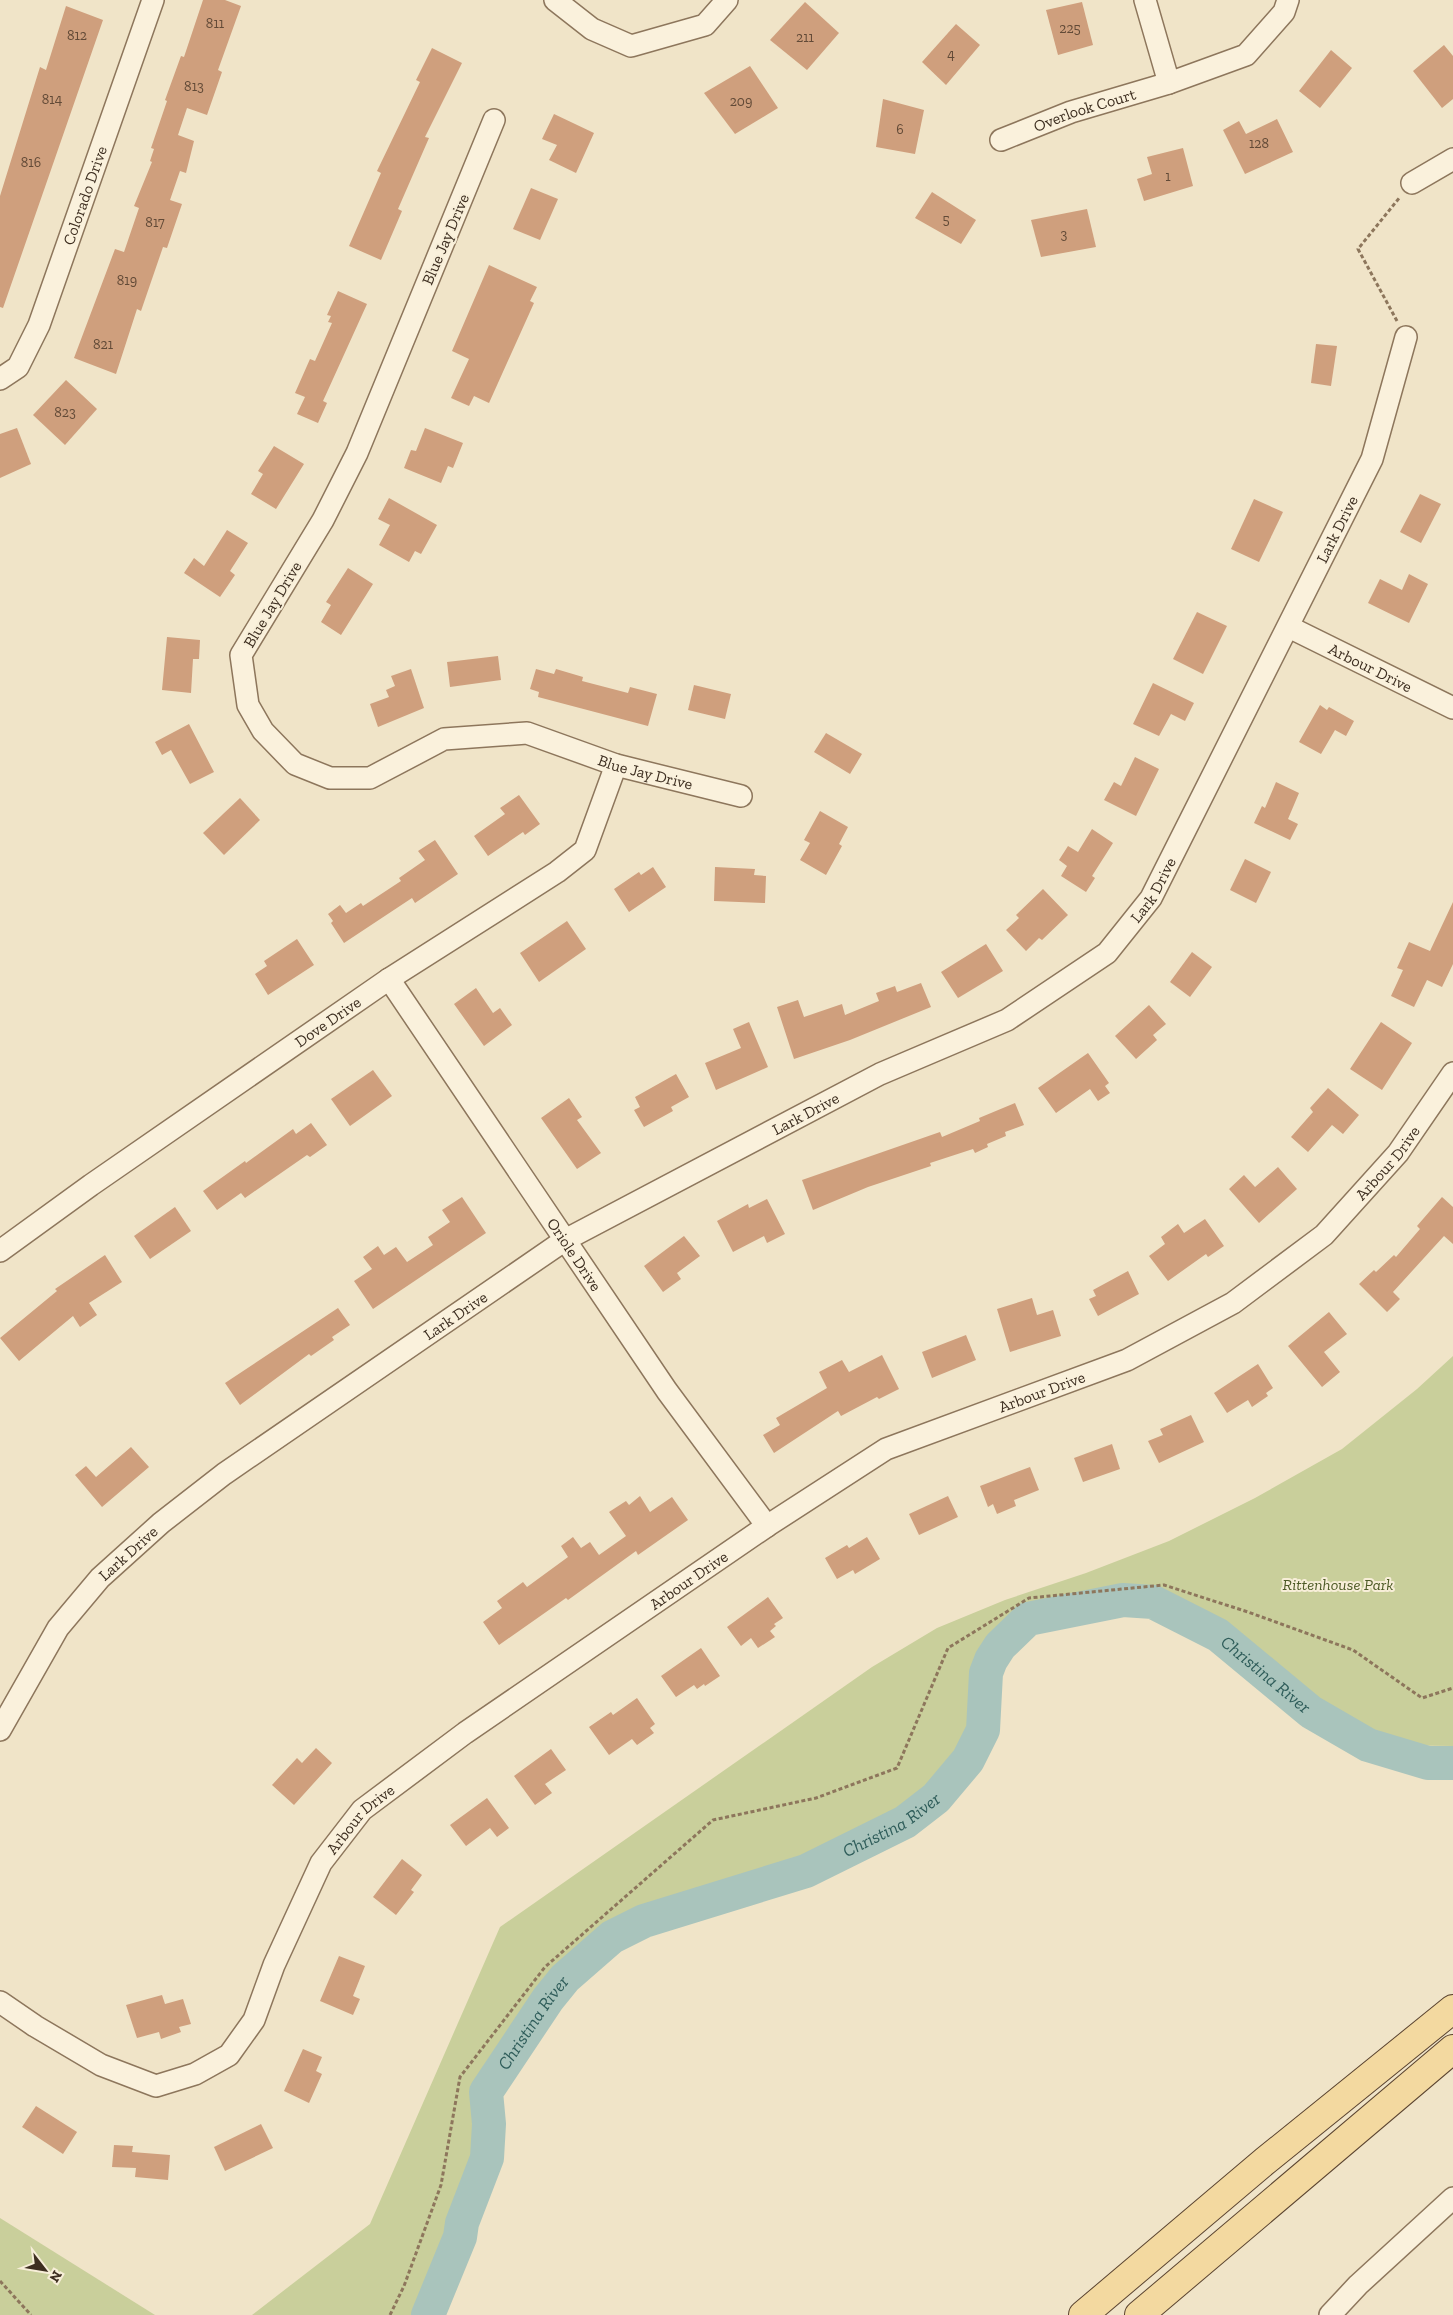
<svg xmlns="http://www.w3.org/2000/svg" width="1453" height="2315" viewBox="0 0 1453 2315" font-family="'Zilla Slab',serif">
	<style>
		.green { fill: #c9cf9b }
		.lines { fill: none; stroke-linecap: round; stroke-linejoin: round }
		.river { stroke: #a9c4bc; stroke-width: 34 }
		.building { fill: #cf9f7d }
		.minor-casing { stroke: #8d765c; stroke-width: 24 }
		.major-casing { stroke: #5b4430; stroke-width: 30 }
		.path { stroke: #8d765c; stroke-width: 3; stroke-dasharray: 4 2.5; stroke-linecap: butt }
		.minor { stroke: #faf1dc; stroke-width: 21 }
		.major { stroke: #f3d9a0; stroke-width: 28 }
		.labels { text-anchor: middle; stroke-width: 4; stroke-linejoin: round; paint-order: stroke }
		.number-label { font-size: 14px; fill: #624a37 }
		.street-label { font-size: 16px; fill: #3d2e20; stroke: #f7eed8 }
		.park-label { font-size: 16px; font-style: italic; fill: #4d5a26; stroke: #f7eed8 }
		.water-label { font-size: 18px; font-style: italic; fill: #2f5d5a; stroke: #f7eed8 }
	</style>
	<rect width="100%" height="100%" fill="#f0e4c8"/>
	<g class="green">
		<path d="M1453,1356V1746L1368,1745L1311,1712L1218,1635L1153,1602L1123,1600L1028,1619L1000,1646L991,1660L986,1673L983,1730L968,1760L936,1798L905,1822L806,1871L644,1921L612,1937L565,1978L548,1999L486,2092L489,2124L487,2158L462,2223L460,2237L428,2315H252L370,2224L500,1927L872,1667L937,1628L1005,1600L1086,1573L1169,1541L1255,1498L1342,1449L1417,1389Z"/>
		<path d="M0,2218L155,2315H0Z"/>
	</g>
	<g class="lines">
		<path class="river" id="s1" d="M428,2315L460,2237L462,2223L487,2158L489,2124L486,2092L548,1999L565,1978L612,1937L644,1921L806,1871L905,1822L936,1798L968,1760L983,1730L986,1673L991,1660L1000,1646L1028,1619L1123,1600L1153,1602L1218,1635L1311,1712L1368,1745L1428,1763H1453"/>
	</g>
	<g class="building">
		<path d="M203,0H225L241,6L218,70L222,72L207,115L187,108L178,135L194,141L186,173L180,171L170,200L182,204L167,248L163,247L141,311L137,309L116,374L74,358L115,249L124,252L139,208L134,206L152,162L150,161L154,149L151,148L167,101L165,100L181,56L184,57Z"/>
		<path d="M805,2L839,33L807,70L770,40Z"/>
		<path d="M1082,2L1093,45L1058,55L1046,10Z"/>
		<path d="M66,6L103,20L3,308L0,307V196L40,67L46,70Z"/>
		<path d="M956,24L980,45L946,85L922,62Z"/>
		<path d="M1444,45L1453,56V99L1442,108L1413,71Z"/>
		<path d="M432,48L462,63L425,137L429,138L398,209L402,211L381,260L349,246L381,173L377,171L420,82L416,80Z"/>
		<path d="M1331,50L1352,68L1320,108L1299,91Z"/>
		<path d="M750,66L778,108L735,134L704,93Z"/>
		<path d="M883,99L924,110L915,154L876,147Z"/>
		<path d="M554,114L594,133L576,173L549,160L557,145L542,139Z"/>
		<path d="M1277,119L1293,152L1245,174L1223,130L1239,121L1246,134Z"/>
		<path d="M1183,148L1193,186L1144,201L1137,179L1152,174L1147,157Z"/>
		<path d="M531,188L558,199L540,240L513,229Z"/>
		<path d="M932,192L976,220L961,244L915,218Z"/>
		<path d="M1087,209L1096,247L1041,257L1031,220Z"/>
		<path d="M489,265L537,287L530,301L534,303L489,403L474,396L469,406L451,398L469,359L452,351Z"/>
		<path d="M338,291L367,304L323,401L327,403L318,423L297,414L305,397L295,393L310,359L315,361L332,323L328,322L331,316L327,315Z"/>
		<path d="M1316,344L1337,346L1331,386L1311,383Z"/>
		<path d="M66,380L97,409L65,445L33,415Z"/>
		<path d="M17,428L31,464L0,478V434Z"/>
		<path d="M425,428L463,443L453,468L448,466L441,483L404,468L411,450L416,451Z"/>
		<path d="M274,446L304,464L276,509L251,494L263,474L258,471Z"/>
		<path d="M1420,494L1441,504L1421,543L1400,532Z"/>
		<path d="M389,498L437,525L421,554L415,551L409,562L379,545L390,525L378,519Z"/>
		<path d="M1254,499L1283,512L1259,562L1231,549Z"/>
		<path d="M227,530L248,543L230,571L235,575L220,597L184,573L194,558L204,566Z"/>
		<path d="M348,568L373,584L341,635L321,622L331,605L326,602Z"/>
		<path d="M1409,574L1428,584L1409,623L1368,603L1380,579L1402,590Z"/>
		<path d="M1197,612L1227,626L1203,674L1173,659Z"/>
		<path d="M167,637L200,640L199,659H193L191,693L162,690Z"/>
		<path d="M498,656L501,680L450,687L447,662Z"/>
		<path d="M411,669L424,708L378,727L370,704L389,697L386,690L395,686L391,676Z"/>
		<path d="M536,669L554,674L556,669L583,677L582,681L628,693L630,687L657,694L648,726L538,697L539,692L530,689Z"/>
		<path d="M1153,683L1194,703L1185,721L1171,714L1159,736L1133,724Z"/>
		<path d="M694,685L731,694L725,719L688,710Z"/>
		<path d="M1320,705L1327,710L1329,707L1354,721L1346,736L1335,730L1321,754L1299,742Z"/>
		<path d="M189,724L214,772L190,784L171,750L162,755L155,742Z"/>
		<path d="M826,733L862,754L850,774L814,752Z"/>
		<path d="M1135,757L1159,769L1136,816L1104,800L1114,782L1121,786Z"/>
		<path d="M1276,782L1299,793L1288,819L1298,824L1290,840L1254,823L1262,806L1265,808Z"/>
		<path d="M519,795L540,824L525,835L523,832L488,856L474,836L505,814L500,808Z"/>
		<path d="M240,798L260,820L224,855L203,833Z"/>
		<path d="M820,811L848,827L839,844L842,846L826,875L800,860L810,843L804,840Z"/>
		<path d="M1092,829L1113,843L1092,876L1095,878L1086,892L1061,876L1067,866L1059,860L1068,846L1078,852Z"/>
		<path d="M435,840L458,874L415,903L412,898L344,943L331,923L333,921L328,914L340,905L346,913L361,903L363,906L401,881L399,878L425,860L418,851Z"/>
		<path d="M1245,859L1271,872L1256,903L1230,890Z"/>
		<path d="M653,867L666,887L629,912L614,889L639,872L641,875Z"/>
		<path d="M715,867L755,869L754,875L766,876L765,903L714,901Z"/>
		<path d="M1043,889L1068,915L1042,940L1039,938L1026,951L1006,930L1019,918L1016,915Z"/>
		<path d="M1453,902V964L1442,987L1427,980L1414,1007L1391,996L1403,970L1397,968L1409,942L1430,951Z"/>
		<path d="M567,921L586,949L539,982L520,953Z"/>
		<path d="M297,939L314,965L268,995L255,974L267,966L264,961Z"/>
		<path d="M986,944L1003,971L958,998L941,972Z"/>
		<path d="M1192,952L1212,967L1190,997L1170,982Z"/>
		<path d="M921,983L931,1007L850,1040L794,1059L777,1007L798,1000L804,1017L842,1004L845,1015L879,1001L876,993L895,986L897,992Z"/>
		<path d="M476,988L493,1013L500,1008L512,1025L484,1046L454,1004Z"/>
		<path d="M1149,1005L1166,1024L1153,1035L1157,1040L1136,1059L1115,1036Z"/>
		<path d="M749,1022L768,1067L716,1090L705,1063L741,1048L733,1029Z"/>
		<path d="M1381,1022L1412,1043L1382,1090L1350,1069Z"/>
		<path d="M1088,1053L1109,1083L1105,1086L1110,1093L1098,1101L1090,1089L1056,1113L1038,1088Z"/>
		<path d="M373,1070L392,1096L350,1126L331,1099Z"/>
		<path d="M676,1074L689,1097L671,1107L673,1111L644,1127L634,1110L640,1107L635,1097Z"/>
		<path d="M1328,1088L1359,1115L1343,1134L1332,1125L1308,1152L1291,1137L1313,1112L1310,1108Z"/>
		<path d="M569,1098L582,1117L577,1120L601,1153L577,1169L541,1118Z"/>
		<path d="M1015,1103L1024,1125L1005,1132L1006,1136L987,1144L988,1147L975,1153L973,1149L930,1163L931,1166L868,1187L813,1210L802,1180L940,1132L942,1137L980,1121L979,1118Z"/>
		<path d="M311,1123L327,1145L310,1157L307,1155L245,1198L241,1193L217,1210L203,1191L245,1161L246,1163L293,1129L296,1134Z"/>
		<path d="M1278,1167L1297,1189L1259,1223L1229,1189L1244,1175L1255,1187Z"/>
		<path d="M462,1197L486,1233L373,1309L354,1281L372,1269L363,1257L378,1246L384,1255L396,1247L407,1262L433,1245L428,1237L450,1222L442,1210Z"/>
		<path d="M1442,1197L1453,1207V1244L1444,1236L1393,1292L1400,1299L1387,1312L1359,1284L1374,1270L1376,1272L1394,1255L1396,1257L1420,1229L1417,1226Z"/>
		<path d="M767,1199L785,1234L767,1243L764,1236L733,1252L717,1221L748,1204L749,1208Z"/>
		<path d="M175,1207L191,1231L150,1259L134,1236Z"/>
		<path d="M1205,1219L1224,1246L1208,1257L1206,1254L1168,1281L1149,1256L1165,1244L1161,1237L1178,1224L1184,1233Z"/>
		<path d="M684,1236L700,1256L677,1273L681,1279L663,1292L644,1266Z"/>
		<path d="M105,1255L122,1282L89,1303L97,1315L80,1327L73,1316L19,1361L0,1338L57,1291L55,1289Z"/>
		<path d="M1128,1271L1139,1294L1098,1316L1089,1299L1096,1296L1093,1290Z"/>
		<path d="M1032,1298L1037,1315L1053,1310L1061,1336L1010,1352L997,1309Z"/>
		<path d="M338,1308L350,1325L332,1337L334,1340L311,1356L309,1354L240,1405L225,1383Z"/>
		<path d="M1329,1312L1347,1334L1324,1352L1340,1372L1322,1387L1288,1346Z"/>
		<path d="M966,1335L976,1360L932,1378L922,1352Z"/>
		<path d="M882,1355L899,1389L879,1399L877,1397L841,1416L838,1411L774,1453L763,1435L780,1425L776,1418L827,1388L819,1372L842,1360L849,1372Z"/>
		<path d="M1258,1364L1273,1388L1266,1393L1268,1396L1252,1407L1248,1400L1227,1413L1214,1393Z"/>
		<path d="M1191,1415L1204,1442L1159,1463L1148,1441L1163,1435L1160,1429Z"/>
		<path d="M1112,1444L1120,1469L1083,1482L1074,1458Z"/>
		<path d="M131,1447L149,1467L102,1507L75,1475L86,1466L96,1477Z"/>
		<path d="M1030,1467L1039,1490L1014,1500L1016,1506L997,1514L993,1504L988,1507L980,1486Z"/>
		<path d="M640,1496L650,1512L672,1497L688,1520L638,1555L636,1551L568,1600L566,1598L499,1645L483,1622L502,1608L497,1601L523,1582L527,1587L568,1557L561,1546L573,1537L581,1548L590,1542L599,1555L626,1536L609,1512L626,1501L629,1505Z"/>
		<path d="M948,1496L958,1517L919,1535L909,1514Z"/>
		<path d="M867,1537L880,1559L855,1574L853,1570L837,1579L825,1558L847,1545L849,1548Z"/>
		<path d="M768,1597L783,1618L774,1624L776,1626L770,1631L775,1637L758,1648L751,1638L741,1646L727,1627Z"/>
		<path d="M701,1648L720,1676L705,1686L704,1684L697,1689L694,1685L676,1697L661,1676Z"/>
		<path d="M637,1698L655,1724L650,1728L654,1733L637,1745L632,1739L609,1755L589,1727L611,1712L613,1715Z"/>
		<path d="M316,1748L332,1763L294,1805L272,1785L297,1758L302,1763Z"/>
		<path d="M551,1749L566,1770L545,1784L552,1793L535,1805L514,1776Z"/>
		<path d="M487,1798L509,1828L497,1837L490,1828L466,1846L450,1825Z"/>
		<path d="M402,1859L422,1875L411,1890L414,1892L396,1915L373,1897Z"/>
		<path d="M339,1956L365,1966L353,1996L360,1999L353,2015L320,2001Z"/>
		<path d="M162,1995L165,2004L183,1999L191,2024L179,2027L181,2032L161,2039L159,2032L137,2038L126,2005Z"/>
		<path d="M303,2049L322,2057L316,2071L322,2074L309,2103L284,2091Z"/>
		<path d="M36,2106L77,2132L63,2154L22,2127Z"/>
		<path d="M261,2124L273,2148L225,2171L214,2147Z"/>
		<path d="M114,2145L133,2146L132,2152L170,2155L168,2180L135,2177L136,2168L112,2167Z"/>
	</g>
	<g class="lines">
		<defs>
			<g id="minor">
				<path d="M555,0L592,29L631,46L705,25L727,0"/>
				<path d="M1145,0L1169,83"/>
				<path id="s2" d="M494,120L357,453L323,520L241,655L248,705L263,731L295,764L330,778H370L444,739L527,733L616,765L741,796"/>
				<path id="s3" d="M1001,140L1071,112L1169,83L1246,55L1284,12L1288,0"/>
				<path d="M1412,183L1453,159"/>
				<path id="s4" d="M0,379L18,367L39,325L153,0"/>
				<path id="s5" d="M1289,627L1453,708"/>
				<path id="s6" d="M389,979L667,1391L767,1526"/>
				<path id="s7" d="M0,1251L91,1185L389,979L557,872L585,850L616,765"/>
				<path id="s8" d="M0,1730L58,1628L100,1578L161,1523L224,1474L565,1240L880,1074L1007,1020L1107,953L1151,898L1372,459L1406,337"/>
				<path id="s9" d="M0,2002L35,2026L101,2065L156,2086L195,2074L229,2055L254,2020L274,1965L321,1863L362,1810L465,1733L767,1526L886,1449L1127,1360L1233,1303L1324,1235L1398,1153L1453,1073"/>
				<path d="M1330,2315L1358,2285L1453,2198"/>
			</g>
			<g id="major">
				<path d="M1083,2315L1265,2161L1453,2009"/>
				<path d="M1139,2315L1453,2049"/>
			</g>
		</defs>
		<use href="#minor" class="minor-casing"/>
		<use href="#major" class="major-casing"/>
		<g class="path">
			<path d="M1397,321L1358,249L1400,197"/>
			<path d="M0,2281L31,2315"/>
			<path d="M390,2315L404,2286L441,2185L460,2077L545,1967L713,1820L816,1798L897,1768L948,1648L1029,1598L1164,1585L1248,1612L1353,1650L1422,1698L1453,1688"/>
		</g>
		<use href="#minor" class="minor"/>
		<use href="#major" class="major"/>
	</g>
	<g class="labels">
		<g class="number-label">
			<text x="215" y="28">811</text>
			<text x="1070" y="33">225</text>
			<text x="77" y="40">812</text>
			<text x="805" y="42">211</text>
			<text x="951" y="59">4</text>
			<text x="194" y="91">813</text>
			<text x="52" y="104">814</text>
			<text x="741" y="106">209</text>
			<text x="900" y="134">6</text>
			<text x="1259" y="148">128</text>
			<text x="31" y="167">816</text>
			<text x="1168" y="181">1</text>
			<text x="946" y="224">5</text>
			<text x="155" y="227">817</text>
			<text x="1064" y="239">3</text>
			<text x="127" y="285">819</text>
			<text x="103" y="349">821</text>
			<text x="65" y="417">823</text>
		</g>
		<g class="street-label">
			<text dy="6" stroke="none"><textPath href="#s3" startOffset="89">Overlook Court</textPath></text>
			<text dy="6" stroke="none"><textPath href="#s4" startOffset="206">Colorado Drive</textPath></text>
			<text transform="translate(445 239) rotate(-67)" y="6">Blue Jay Drive</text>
			<text dy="6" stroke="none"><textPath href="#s8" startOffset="1856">Lark Drive</textPath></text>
			<text transform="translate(272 604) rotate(-59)" y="6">Blue Jay Drive</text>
			<text dy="6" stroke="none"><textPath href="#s5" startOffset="91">Arbour Drive</textPath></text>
			<text dy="6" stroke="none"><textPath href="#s2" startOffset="1089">Blue Jay Drive</textPath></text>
			<text dy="6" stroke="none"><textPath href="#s8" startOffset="1451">Lark Drive</textPath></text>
			<text dy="6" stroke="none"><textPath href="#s7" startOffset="400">Dove Drive</textPath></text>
			<text dy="6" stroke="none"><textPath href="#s8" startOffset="1030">Lark Drive</textPath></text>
			<text dy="6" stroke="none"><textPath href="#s9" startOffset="1762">Arbour Drive</textPath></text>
			<text dy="6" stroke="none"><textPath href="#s6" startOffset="332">Oriole Drive</textPath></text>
			<text dy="6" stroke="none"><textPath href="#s8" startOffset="625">Lark Drive</textPath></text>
			<text dy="6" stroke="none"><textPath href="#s9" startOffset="1341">Arbour Drive</textPath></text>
			<text dy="6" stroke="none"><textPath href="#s8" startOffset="220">Lark Drive</textPath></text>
			<text dy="6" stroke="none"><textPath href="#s9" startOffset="938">Arbour Drive</textPath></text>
			<text dy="6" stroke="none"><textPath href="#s9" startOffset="531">Arbour Drive</textPath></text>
		</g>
		<g class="park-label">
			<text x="1338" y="1590">Rittenhouse Park</text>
		</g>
		<g class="water-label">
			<text dy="6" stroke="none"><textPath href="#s1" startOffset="1262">Christina River</textPath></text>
			<text dy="6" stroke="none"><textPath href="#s1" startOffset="738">Christina River</textPath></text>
			<text dy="6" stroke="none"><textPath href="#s1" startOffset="318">Christina River</textPath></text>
		</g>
	</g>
	<g transform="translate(45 2270) rotate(121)" stroke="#f7eed8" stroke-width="4" paint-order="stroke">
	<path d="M0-4L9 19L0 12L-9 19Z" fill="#3d2e20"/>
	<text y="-8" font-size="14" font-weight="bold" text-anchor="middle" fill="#3d2e20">N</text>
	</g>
</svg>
